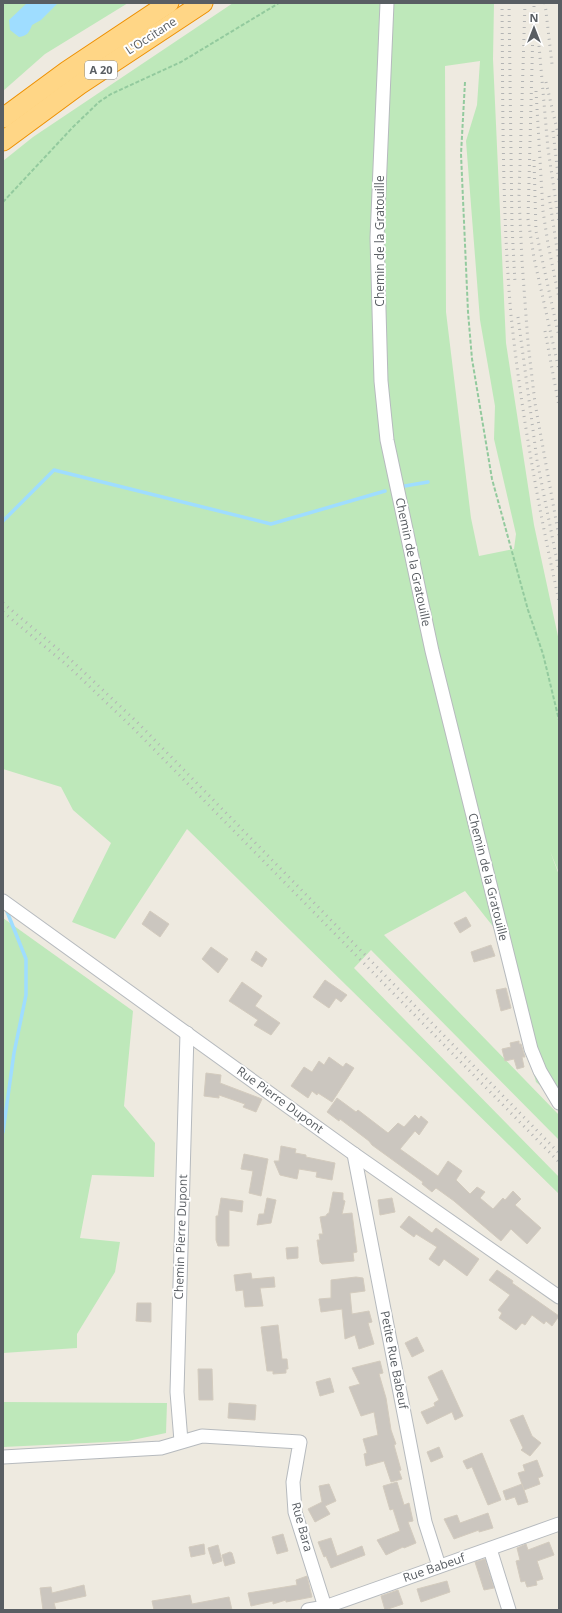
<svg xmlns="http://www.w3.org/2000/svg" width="562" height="1613" viewBox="0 0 562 1613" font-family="'Open Sans',sans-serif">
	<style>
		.green { fill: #bee8ba; fill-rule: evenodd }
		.water { fill: #9fddff }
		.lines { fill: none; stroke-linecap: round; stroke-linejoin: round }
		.stream { stroke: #9fddff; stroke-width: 3.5 }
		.building { fill: #cbc6bf; stroke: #d3cbbe }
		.minor-casing { stroke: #b6babe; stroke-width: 15 }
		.highway-casing { stroke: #ee9000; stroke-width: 21 }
		.path { stroke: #93ca9e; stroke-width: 2; stroke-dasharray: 4 2; stroke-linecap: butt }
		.minor { stroke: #fff; stroke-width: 13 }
		.highway { stroke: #ffd686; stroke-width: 19 }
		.rail { stroke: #b3b4b4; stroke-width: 3; stroke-dasharray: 1 5; stroke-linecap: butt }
		.labels { text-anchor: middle; stroke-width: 4; stroke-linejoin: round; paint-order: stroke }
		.shield { fill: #fff; stroke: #8b8e92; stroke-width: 1 }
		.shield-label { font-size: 11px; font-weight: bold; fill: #595e63 }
		.street-label { font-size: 12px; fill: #595e63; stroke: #fff }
	</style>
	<rect width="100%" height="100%" fill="#eeeae0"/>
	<g class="green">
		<path d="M3,3H128L45,54L3,91Z"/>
		<path d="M233,3H494L493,59L506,343L534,525L559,641V873L550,851L559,875V1102L536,1082L495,929L465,891L384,935L559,1115V1140L371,950L354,968L559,1177V1194L187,829L115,939L72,922L111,843L73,810L61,787L3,769V161L33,137ZM480,61L477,105L466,141L480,320L495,406L494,439L516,534L514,549L479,556L471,518L446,312L445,66Z"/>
		<path d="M3,918L133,1011L124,1106L155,1143L154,1177L92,1175L80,1238L120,1242L115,1272L77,1334V1348L3,1353Z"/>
		<path d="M3,1402L167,1403L166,1433L128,1441L3,1447Z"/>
	</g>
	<path class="water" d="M27,3H58L41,20L32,25C29,33 27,36 19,37L10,30L9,20Z"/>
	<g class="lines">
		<g class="stream">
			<path d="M399,487L428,482"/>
			<path d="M3,521L54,470L271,524L385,491"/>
			<path d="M3,1132L14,1053L26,995V959L6,909"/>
		</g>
	</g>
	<g class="building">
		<path d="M150,911L169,924L160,937L142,924Z"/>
		<path d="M466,917L471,926L460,933L454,923Z"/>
		<path d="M491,945L495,956L474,962L471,952Z"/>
		<path d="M211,947L228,959L218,973L202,959Z"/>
		<path d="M256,951L267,959L262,967L251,960Z"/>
		<path d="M325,980L347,995L341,1002L336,998L329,1008L313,997Z"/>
		<path d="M242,982L262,996L255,1006L280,1023L271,1035L254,1025L258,1020L229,1001Z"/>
		<path d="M506,988L511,1008L501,1011L496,990Z"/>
		<path d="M519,1041V1044H521L525,1057H522L524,1067L517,1069L514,1059L505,1061L502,1049L511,1047L510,1043Z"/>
		<path d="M329,1057L343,1067L346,1063L354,1068L332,1102L318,1093L317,1095L312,1091L308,1098L291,1086L304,1067L312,1072L319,1061L324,1065Z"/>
		<path d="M206,1073L221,1075L220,1083L262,1099L256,1112L243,1107L245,1104L219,1095V1098L204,1096Z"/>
		<path d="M337,1098L356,1112L358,1110L388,1133L398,1123L404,1127L415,1115L419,1119L421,1116L428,1122L419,1135L415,1131L400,1149L438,1176L448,1161L462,1171L456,1180L470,1194L477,1187L485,1192L480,1198L493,1209L503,1198L505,1200L513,1191L521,1199L515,1205L541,1228L527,1244L511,1229L501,1241L454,1201L436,1188L432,1192L422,1184L423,1182L372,1145L369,1141L340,1119L339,1121L327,1112Z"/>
		<path d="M281,1146L296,1149L295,1153L306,1155V1157L335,1163L332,1180L316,1177L317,1172L299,1169L297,1179L280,1175L274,1161H279Z"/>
		<path d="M244,1154L268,1159L261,1196L249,1193L253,1171L241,1169Z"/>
		<path d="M333,1192L343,1193V1200L345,1201L342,1214L352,1213L357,1252L353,1253L354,1261L322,1264L320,1262L317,1240H320L319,1234H323L320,1217L326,1216L327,1214L329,1213Z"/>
		<path d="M221,1198L243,1201L242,1212L229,1210V1246H218L216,1240V1216H218Z"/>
		<path d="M267,1198L276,1200L271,1223L257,1225L259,1214H264Z"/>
		<path d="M392,1198L395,1212L380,1215L378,1200Z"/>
		<path d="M409,1216L432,1233L436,1228L479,1259L467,1276L444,1259L439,1266L429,1259L437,1247L416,1234L414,1237L400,1227Z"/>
		<path d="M298,1247V1258L287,1259L286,1248Z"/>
		<path d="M497,1270L513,1281L512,1283L559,1316L552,1326L546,1321L544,1324L532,1315L525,1325L522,1323L516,1330L499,1318L502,1313L498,1310L510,1295L489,1280Z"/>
		<path d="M251,1273L252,1279L274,1277L275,1287L260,1288L263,1306L245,1307L243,1290L236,1291L234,1275Z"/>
		<path d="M356,1277L363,1278L365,1291L350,1293L352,1314L369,1311L372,1322L368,1323L374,1344L359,1349L355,1335L345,1339L342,1309L321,1312L319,1299L331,1298V1280Z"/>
		<path d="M137,1303H151V1322L136,1321Z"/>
		<path d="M278,1325L282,1359H287L288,1369H286V1373L273,1374V1371H267L261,1327Z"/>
		<path d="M417,1337L424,1351L412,1357L405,1343Z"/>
		<path d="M380,1361L383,1373L379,1374L386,1398L391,1430L396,1444L394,1445L401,1470L399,1471L402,1479L391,1482L384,1461L366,1466L364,1454L367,1453L363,1439L378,1435L374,1412L361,1416L349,1387L360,1384L352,1368Z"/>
		<path d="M198,1369H212L213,1400H199Z"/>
		<path d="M442,1370L463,1416L455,1420L452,1412L427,1424L421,1412L435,1406L434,1403L439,1400L428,1377Z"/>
		<path d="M330,1378L334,1392L320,1396L316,1382Z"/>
		<path d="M229,1403L256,1405L255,1420L228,1418Z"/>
		<path d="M523,1415L532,1436L541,1443L530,1456L521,1450L523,1448L510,1420Z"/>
		<path d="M439,1447L443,1457L431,1462L427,1452Z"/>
		<path d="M482,1453L501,1500L488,1505L472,1467L467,1469L463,1461Z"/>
		<path d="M537,1460L543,1476L538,1478L540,1484L524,1490L518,1473L525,1471L523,1465Z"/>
		<path d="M397,1482L404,1505L409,1503L413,1521L408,1522L416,1543L404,1548L403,1547L386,1555L377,1540L400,1531L393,1509L390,1510L383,1486Z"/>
		<path d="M329,1484L336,1501L325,1506L330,1514L315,1522L308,1509L322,1502L319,1486Z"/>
		<path d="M522,1484L528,1502L518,1505L515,1497L506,1500L503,1491Z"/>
		<path d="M488,1513L493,1528L479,1532V1530L454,1539L444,1519L457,1515L460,1523Z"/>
		<path d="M283,1534L288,1551L277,1554L272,1537Z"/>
		<path d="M331,1538L337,1556L362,1546L365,1555L331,1568L326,1556L324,1557L318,1542Z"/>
		<path d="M549,1542L554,1555L537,1561L543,1579L536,1581L537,1585L527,1587L525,1581L521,1582L516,1561L520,1560L517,1548L526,1544L528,1550Z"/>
		<path d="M204,1544L205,1554L191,1557L189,1547Z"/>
		<path d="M218,1545L222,1561L213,1564L208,1548Z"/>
		<path d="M230,1552L232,1553L235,1563L225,1566L222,1555Z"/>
		<path d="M485,1559L494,1588L484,1590L475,1562Z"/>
		<path d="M307,1576L312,1597L286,1602V1600L273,1604V1601L251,1606L248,1593L297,1585L296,1580Z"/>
		<path d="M447,1581L450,1592L421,1602L417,1589Z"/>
		<path d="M84,1585L86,1596L54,1603L56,1610H43L40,1588L51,1587L52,1593Z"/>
		<path d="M398,1590L403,1604L385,1610L381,1596Z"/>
		<path d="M190,1595L192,1604L229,1597L232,1610H154L152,1601Z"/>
	</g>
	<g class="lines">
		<defs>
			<g id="minor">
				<path d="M387,3L377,238L381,381L387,440L432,651L531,1049L540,1071L559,1103"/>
				<path d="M3,901L354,1154L559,1297"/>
				<path d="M354,1154L425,1522L439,1566"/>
				<path d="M181,1441L177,1392L187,1033"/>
				<path d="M3,1457L161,1448L202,1436L300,1442L293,1482L295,1512L326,1610"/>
				<path d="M490,1549L509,1610"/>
				<path d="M308,1610L325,1607L559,1524"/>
			</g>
			<g id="highway">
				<path d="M3,118L67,71L169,3"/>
				<path d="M3,141L79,85L203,3"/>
			</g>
		</defs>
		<use href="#minor" class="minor-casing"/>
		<use href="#highway" class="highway-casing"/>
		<g class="path">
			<path d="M465,82L461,154L468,312L472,359L492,479L528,610L543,654L559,720"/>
			<path d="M3,202L73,127L99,102L111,94L181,62L279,3"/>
		</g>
		<use href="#minor" class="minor"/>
		<use href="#highway" class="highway"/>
		<g class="rail">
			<path d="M502,3C503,107 502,211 511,315C521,411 538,506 559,601"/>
			<path d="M509,3L512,226L515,283"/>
			<path d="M525,3L519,196L522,261L528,343L535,403L559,537"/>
			<path d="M545,3L552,64"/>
			<path d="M533,27L528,219L534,258L559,370"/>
			<path d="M534,31V3"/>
			<path d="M538,34L548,149L559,222"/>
			<path d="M546,82L559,138"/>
			<path d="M536,91L543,211L548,244L559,298"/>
			<path d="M553,131L559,184"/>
			<path d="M534,160L536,231L559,337"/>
			<path d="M549,196L559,262"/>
			<path d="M518,317L537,460L559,571"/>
			<path d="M545,331L559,406"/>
			<path d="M3,603L71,660L138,723L559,1153"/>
			<path d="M3,612L67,665L133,728L559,1162"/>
		</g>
	</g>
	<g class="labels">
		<rect class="shield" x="85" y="61" width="32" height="18" rx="3"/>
		<g class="shield-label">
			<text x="101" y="74">A 20</text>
		</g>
		<g class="street-label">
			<text transform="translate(151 36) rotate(-33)" y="4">L'Occitane</text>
			<text transform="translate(380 241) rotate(-90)" y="4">Chemin de la Gratouille</text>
			<text transform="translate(413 562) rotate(78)" y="4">Chemin de la Gratouille</text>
			<text transform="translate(488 877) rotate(76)" y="4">Chemin de la Gratouille</text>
			<text transform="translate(280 1100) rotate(36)" y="4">Rue Pierre Dupont</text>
			<text transform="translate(181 1237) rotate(-88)" y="4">Chemin Pierre Dupont</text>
			<text transform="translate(394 1360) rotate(79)" y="4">Petite Rue Babeuf</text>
			<text transform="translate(302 1527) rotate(75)" y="4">Rue Bara</text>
			<text transform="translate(434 1568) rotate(-19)" y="4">Rue Babeuf</text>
		</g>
	</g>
	<rect width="562" height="1613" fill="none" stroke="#595e63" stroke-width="8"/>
	<g transform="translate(534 28)" stroke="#ffffff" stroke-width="3" paint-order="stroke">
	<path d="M0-3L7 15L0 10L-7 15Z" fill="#595e63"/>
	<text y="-6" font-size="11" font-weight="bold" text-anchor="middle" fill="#595e63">N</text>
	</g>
</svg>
